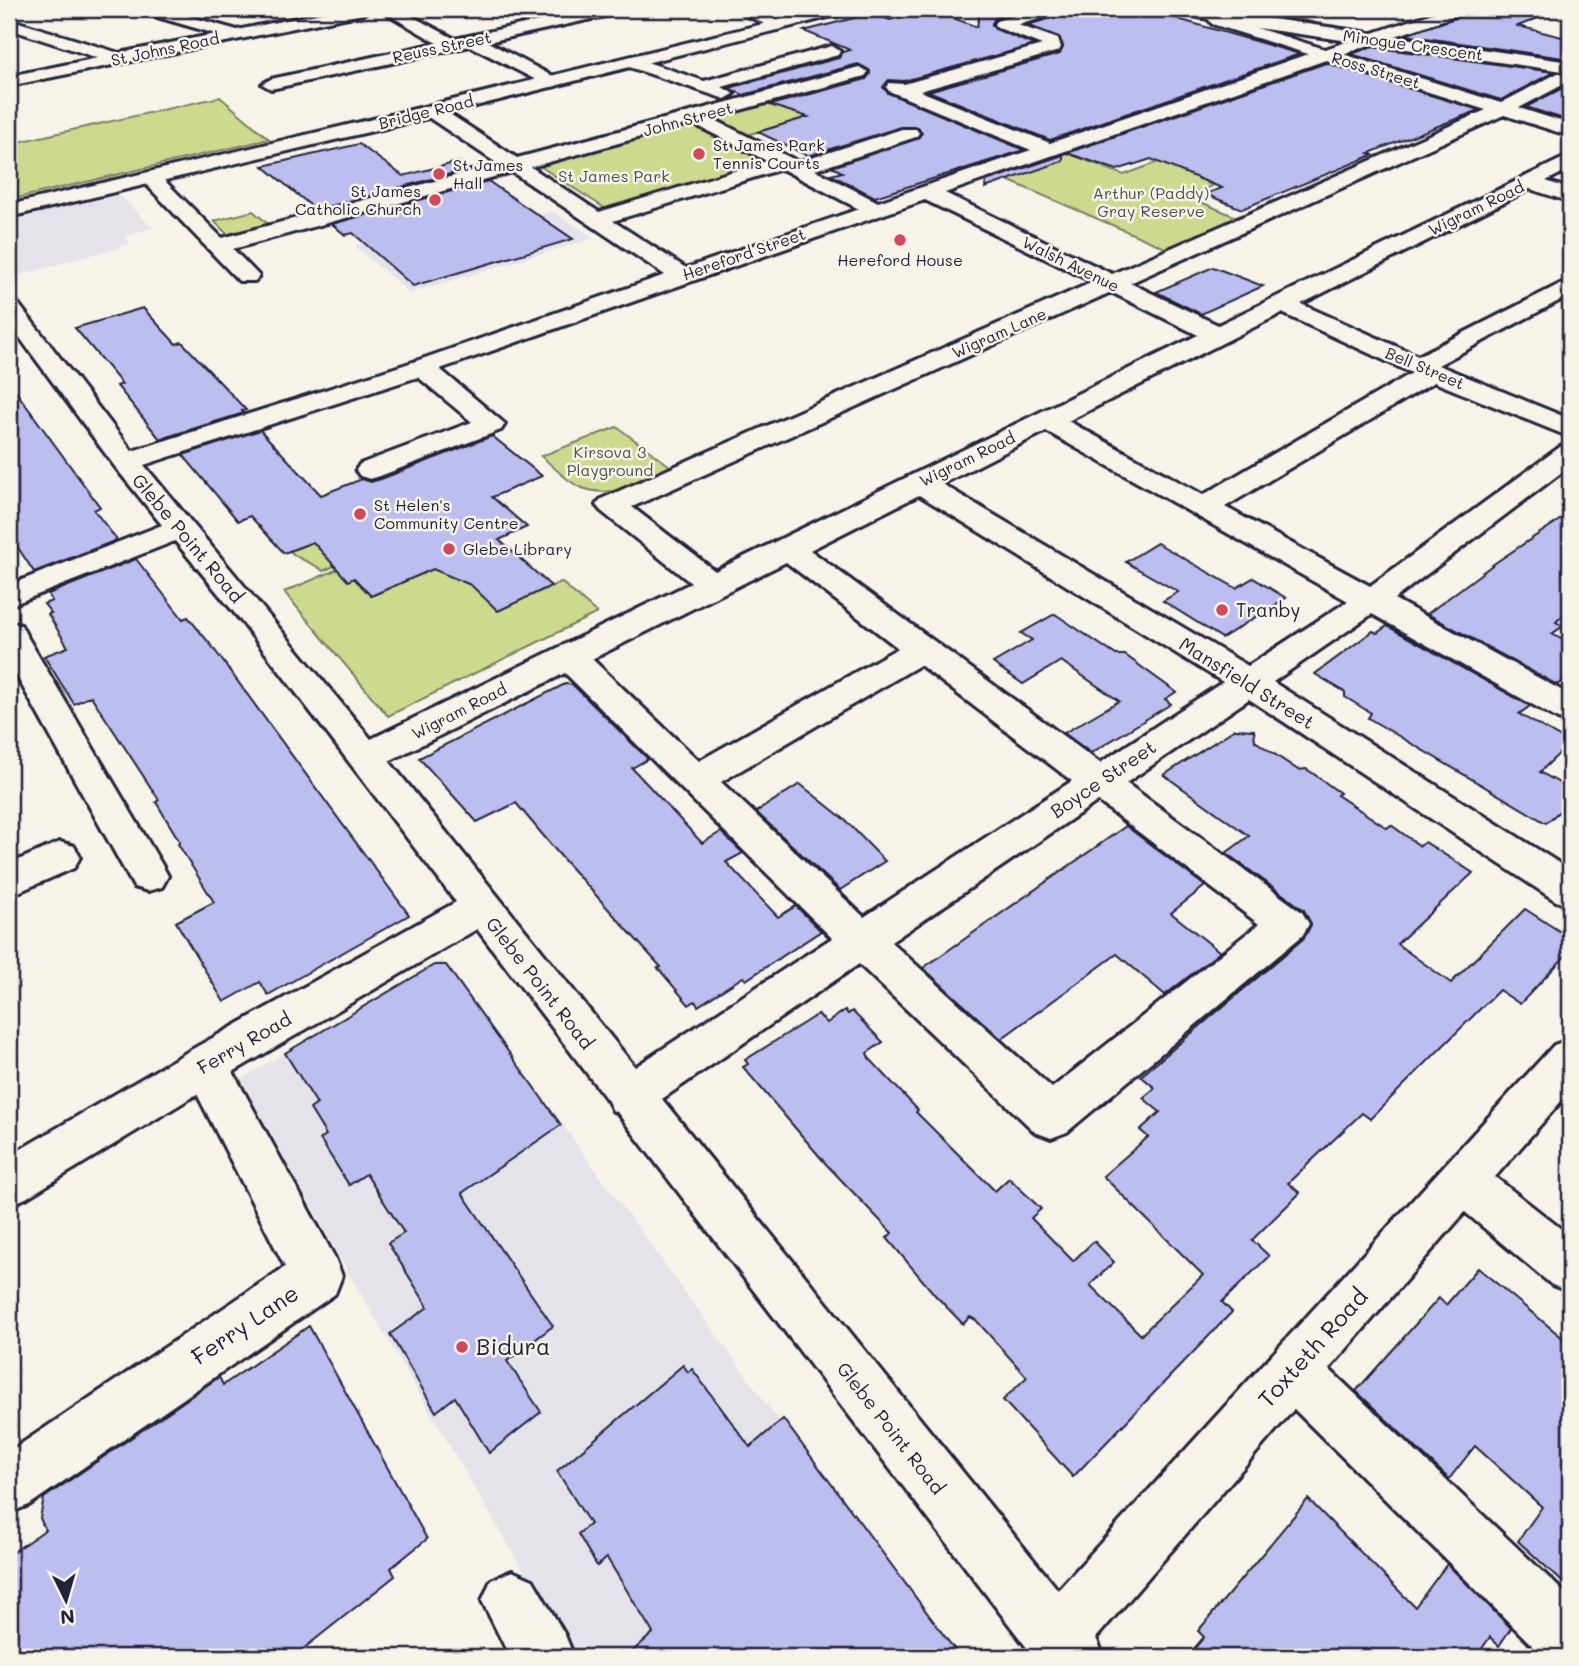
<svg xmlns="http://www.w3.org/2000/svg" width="1579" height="1666" viewBox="0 0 1579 1666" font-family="Mali,sans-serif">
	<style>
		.built { fill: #e5e3ea }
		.green { fill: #ccda8d; stroke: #777e64; stroke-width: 2 }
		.building { fill: #bbbeef; stroke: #22223b; stroke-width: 2 }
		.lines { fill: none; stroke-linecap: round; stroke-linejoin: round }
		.minor-casing { stroke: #22223b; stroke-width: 6 }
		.major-casing { stroke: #22223b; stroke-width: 6 }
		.minor { fill: #f7f3e8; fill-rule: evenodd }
		.major { fill: #f7f3e8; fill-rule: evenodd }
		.poi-dot { fill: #d1495b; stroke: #f7f3e8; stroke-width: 2.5 }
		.labels { text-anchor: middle; stroke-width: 5; stroke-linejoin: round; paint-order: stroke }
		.far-street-label { font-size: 16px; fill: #22223b; stroke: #f7f3e8 }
		.far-poi-label { font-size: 16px; fill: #22223b; stroke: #f7f3e8; text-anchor: start }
		.far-park-label { font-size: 16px; fill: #4c5050; stroke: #f7f3e8 }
		.street-label { font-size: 19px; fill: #22223b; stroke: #f7f3e8 }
		.poi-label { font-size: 19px; fill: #22223b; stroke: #f7f3e8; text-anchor: start }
		.near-street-label { font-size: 23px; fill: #22223b; stroke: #f7f3e8 }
		.near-poi-label { font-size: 23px; fill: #22223b; stroke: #f7f3e8; text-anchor: start }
	</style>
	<rect width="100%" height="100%" fill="#f7f3e8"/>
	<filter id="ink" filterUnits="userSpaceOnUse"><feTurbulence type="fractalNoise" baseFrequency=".0143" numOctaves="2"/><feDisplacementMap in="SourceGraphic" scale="14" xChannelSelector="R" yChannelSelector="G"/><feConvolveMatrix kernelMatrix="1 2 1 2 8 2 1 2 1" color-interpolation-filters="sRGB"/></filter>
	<g filter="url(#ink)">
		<g class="built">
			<path d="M118,194L153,228L125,236L130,244L20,275L9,261V220Z"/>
			<path d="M553,211L594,238L410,293L354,246L363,243L358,239L398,228L424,248Z"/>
			<path d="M442,960L952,1657H574L348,1272L241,1079Z"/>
		</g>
		<g class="green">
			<path d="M1210,9H1267L1316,23L1310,25Z"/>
			<path d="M810,89L846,105L852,103L908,128L871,139L818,114L747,135L715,118Z"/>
			<path d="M220,97L269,139L9,200V144Z"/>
			<path d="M687,123H693L774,162L609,211L535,163Z"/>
			<path d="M1067,153L1124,175L1179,154L1230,174L1207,183L1212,186L1187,196L1243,220L1170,250L1000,177Z"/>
			<path d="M253,211L272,227L239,236H229L214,221Z"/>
			<path d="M617,427L674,469C645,481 613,501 580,487C566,481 553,466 541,456Z"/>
			<path d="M368,519L357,556L323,571C313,562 299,561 290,551Z"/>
			<path d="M338,569L348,580L354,578L371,596L433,569L480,589L498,610L561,582L597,613L388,716L284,592Z"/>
		</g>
		<g class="building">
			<path d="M929,9L977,27L980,9H1030L995,18L992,25L995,29L1034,45L904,81L889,80L883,87L888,93L1024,150L875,197L831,175L842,172L832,167L917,139L922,133L918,127H901L808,156L758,132L808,117L770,105L866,79L870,74L869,70L858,64L743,95L729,88L839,58L842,52L850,50L804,31L873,13L890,20Z"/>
			<path d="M1067,9H1143L1300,54L1050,140L928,91L1060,54L1063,46L1059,37L1027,25L1063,15Z"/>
			<path d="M1481,9H1555L1556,11L1518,26L1570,39V59L1405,35Z"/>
			<path d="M1372,47L1554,72L1501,100L1351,54Z"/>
			<path d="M1326,63L1479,110L1369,153L1373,155L1242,209L1205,194L1222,188L1151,159L1117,170L1067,153Z"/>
			<path d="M1570,84V121L1526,107Z"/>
			<path d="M359,144L403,176L458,162L469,169L316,210L263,166Z"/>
			<path d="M1063,155V161L985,188L986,181Z"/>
			<path d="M488,181L573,239L413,286L353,233L345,235L332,224Z"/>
			<path d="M1213,267L1263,286L1201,314L1156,292Z"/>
			<path d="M143,308L176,344L182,342L246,410L242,411L244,413L160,439L117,386L122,384L75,328Z"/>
			<path d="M9,382L100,507L94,510L117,540L34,572L9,534Z"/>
			<path d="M260,430L321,495L362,479L371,482L381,479L492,436L542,476L492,497L527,527L499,540L551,586L498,611L471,585L433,569L371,596L354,578L348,581L313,542L284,553L250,516L238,521L183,455Z"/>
			<path d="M1570,513V608L1556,622L1563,626L1552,634L1570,644V675L1557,685L1427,614L1495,563Z"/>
			<path d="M1157,543L1236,588L1253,578L1286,598L1222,638L1163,601L1178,592L1126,562Z"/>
			<path d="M136,559L183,619L188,617L211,645L409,915L268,995L260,982L224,1002L176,922L214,902L178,844L180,842L156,802L159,800L91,696L74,704L44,656L68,647L48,614L51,613L44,604L52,601L48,594Z"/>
			<path d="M1055,614L1116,655H1125L1176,692L1165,699L1171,704L1091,753L1064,733L1119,701L1061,661L1023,684L993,663L1032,640L1021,633Z"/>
			<path d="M1387,626L1530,706L1519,714L1570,743L1540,772L1570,789V802L1546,823L1368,718L1371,713L1345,697V692L1315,674L1373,631L1377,633Z"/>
			<path d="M565,684L573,685L648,759L632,768L702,843L721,832L743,853L726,862L778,917L796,906L821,931L746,980L743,977L698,1006L695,1001L689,1005L658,968L661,967L563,859L516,803L477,822L419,758Z"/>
			<path d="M1235,729L1254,730L1255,741L1298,770L1306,769L1311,772L1340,793L1337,795L1387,828L1391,825L1420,846L1425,842L1473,873L1397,944L1451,983L1525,909L1570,938V951L1520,1004L1499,990L1370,1119L1362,1113L1288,1183L1300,1193L1252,1240L1269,1256L1222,1302L1232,1312L1073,1477L1003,1400L1027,1377L976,1320L970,1317L963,1324L935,1295L887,1238L892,1233L826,1164L743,1067L748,1064L745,1060L818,1014L827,1023L845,1010L848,1014L852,1011L883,1042L867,1053L869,1058L918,1110L916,1112L995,1191L1009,1178L1041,1209L1031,1218L1073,1261L1094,1241L1114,1262L1090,1285L1141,1335L1203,1275L1103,1176L1148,1137L1140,1130L1160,1112L1143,1098L1155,1088L1141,1076L1304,938L1311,925L1304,910L1226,853L1249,836L1164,775Z"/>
			<path d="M800,784L844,819L885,861L840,890L756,812Z"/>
			<path d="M1126,826L1205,886L1171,913L1220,952L1165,995L1117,954L1001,1039L923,968Z"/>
			<path d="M434,965H446L561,1125L462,1193L553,1326L507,1361L541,1412L489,1453L455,1397L436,1412L390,1334L428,1307L388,1243L404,1233L366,1174L349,1185L320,1139L326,1135L310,1109L317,1104L285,1053Z"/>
			<path d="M1478,1268L1570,1344V1589L1518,1541L1542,1507L1475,1446L1449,1479L1356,1391L1439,1298L1446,1305Z"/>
			<path d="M309,1326L427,1539L391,1568L395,1576L293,1657H9V1555L45,1530L40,1518L44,1498L219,1377L223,1385Z"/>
			<path d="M683,1365L688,1372L692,1369L750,1447L783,1419L960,1657H626L653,1633L607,1558L597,1566L578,1534L590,1524L557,1471Z"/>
			<path d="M1308,1499L1415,1607L1447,1564L1511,1628L1499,1646L1490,1637L1476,1657H1187L1204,1637L1198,1631Z"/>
		</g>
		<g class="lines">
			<defs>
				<g id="minor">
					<path d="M138,9H163L237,30L341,9H371L363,14L9,86V76L98,58L9,29V19L119,53L216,34L140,12Z"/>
					<path d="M379,9H398L455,39L593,9H622L614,14L488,42L556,78L559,82L556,86L550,87L470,46L271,89L262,84L271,79L437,43Z"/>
					<path d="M733,9H754L787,25L779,30L773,28Z"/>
					<path d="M1039,9H1064L1062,12L1018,25L1058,39L1061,47L1059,51L920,91L1050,143L1308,54L1212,24L1206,16L1214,11L1224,18L1325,49L1445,9H1468L1466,12L1343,54L1501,103L1558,73H1570V81L1519,108L1570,124V136L1504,115L1130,283L1218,325L1570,155V169L1546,181L1570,189V202L1530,189L1301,304L1418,356L1570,279V295L1438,365L1570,419V437L1434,382L1225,507L1370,586L1560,447L1570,445V466L1394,599L1570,695V722L1558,719L1372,614L1273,682L1570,870V906L1556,901L1249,699L1126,783L1302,912L1309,924L1302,936L1067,1132L1051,1138L1035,1132L859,964L662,1099L1058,1590L1554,1045L1570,1039V1091L1495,1177L1570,1236V1292L1552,1285L1465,1212L1329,1369L1570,1598V1657H1544L1294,1409L1096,1638L1104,1657H1034L617,1112L613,1111L608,1101L477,929L233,1072L335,1258L342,1276L335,1294L29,1505L9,1513V1452L285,1267L197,1094L26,1198L9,1205V1156L189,1051L456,902L242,622L175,541L9,606V585L162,525L116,468L9,323V300L17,302L132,451L413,362L665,275L512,172L233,249L259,276L255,281H239L144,182L141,178L144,174H158L222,238L498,164L425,115L423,111L425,107H439L517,158L859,67L868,72L865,76L711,118L799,162L902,129H916L919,133L916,137L815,170L878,202L1031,150L889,91L886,87L889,83L904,84L1042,45L996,27L994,24L996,21ZM1326,60L1486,110L1112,274L945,193ZM692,123L767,161L599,212L531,167ZM782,169L859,209L686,268L613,221ZM925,200L1093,282L601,499L596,505L601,511L691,583L371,739L144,465L418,377L472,422L360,464L356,470L360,476L370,479L380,476L501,430L505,424L440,369ZM1111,292L1198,335L715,571L632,507ZM1282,313L1412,373L1203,495L1068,421ZM1046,431L1348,601L1248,666L942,484ZM919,495L1223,682L1100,763L810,550ZM786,562L898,648L699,761L592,659ZM920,665L1072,781L864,917L721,782ZM565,673L832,938L635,1067L389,761ZM1098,801L1259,924L1052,1088L891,942Z"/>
					<path d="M1281,9H1306L1304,12L1284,18L1276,13Z"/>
					<path d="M832,46L840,51L838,55L722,87L734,94L725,99L626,66L623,62L632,57L704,81Z"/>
					<path d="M9,622L21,625L25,633L162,865L168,876L162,887L148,891L134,887L9,662Z"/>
					<path d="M60,842L74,846L80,857L74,868L9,896V864Z"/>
					<path d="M512,1571L533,1580L565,1635L574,1657H510L482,1601L491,1580Z"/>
				</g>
				<g id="major">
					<path d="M824,9H850L848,12L432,117L9,217V205L432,105Z"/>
					<path d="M1174,9H1204L1570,62V72L1235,25L1176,12Z"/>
				</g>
			</defs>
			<use href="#minor" class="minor-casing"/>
			<use href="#major" class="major-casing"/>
			<use href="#minor" class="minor"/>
			<use href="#major" class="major"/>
		</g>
	</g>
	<g class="poi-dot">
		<circle cx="699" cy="154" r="7"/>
		<circle cx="439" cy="174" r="7"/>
		<circle cx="435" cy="200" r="7"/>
		<circle cx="900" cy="240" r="7"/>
		<circle cx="360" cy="514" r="7"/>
		<circle cx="449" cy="549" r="7"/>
		<circle cx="1222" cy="610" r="7"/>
		<circle cx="462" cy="1347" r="7"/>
	</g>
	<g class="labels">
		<g class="far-street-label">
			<text transform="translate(1413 45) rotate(8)" y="6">Minogue Crescent</text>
			<text transform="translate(442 47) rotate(-12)" y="6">Reuss Street</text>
			<text transform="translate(165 49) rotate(-12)" y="6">St Johns Road</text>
			<text transform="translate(1376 70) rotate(17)" y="6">Ross Street</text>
			<text transform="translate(426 112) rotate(-14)" y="6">Bridge Road</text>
			<text transform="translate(688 119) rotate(-15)" y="6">John Street</text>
			<text transform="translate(1476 208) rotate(-26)" y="6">Wigram Road</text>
			<text transform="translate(744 254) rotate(-19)" y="6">Hereford Street</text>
			<text transform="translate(1071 264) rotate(26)" y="6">Walsh Avenue</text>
			<text transform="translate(999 333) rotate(-24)" y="6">Wigram Lane</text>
			<text transform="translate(1425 368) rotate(23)" y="6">Bell Street</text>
			<text transform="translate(967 459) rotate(-26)" y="6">Wigram Road</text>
			<text transform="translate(459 711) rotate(-27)" y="6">Wigram Road</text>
		</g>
		<g class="far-poi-label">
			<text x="713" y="151">St James Park<tspan x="713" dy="18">Tennis Courts</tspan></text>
			<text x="453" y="171">St James<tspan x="453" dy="18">Hall</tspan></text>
			<text x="421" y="197" text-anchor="end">St James<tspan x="421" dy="18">Catholic Church</tspan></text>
			<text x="900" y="266" text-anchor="middle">Hereford House</text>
			<text x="374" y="511">St Helen's<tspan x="374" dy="18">Community Centre</tspan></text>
			<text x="463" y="555">Glebe Library</text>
		</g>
		<g class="far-park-label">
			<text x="614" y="182">St James Park</text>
			<text x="1151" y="199">Arthur (Paddy)<tspan x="1151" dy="18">Gray Reserve</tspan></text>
			<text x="610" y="458">Kirsova 3<tspan x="610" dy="18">Playground</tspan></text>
		</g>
		<g class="street-label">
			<text transform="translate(188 538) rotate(50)" y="7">Glebe Point Road</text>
			<text transform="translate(1247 683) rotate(32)" y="7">Mansfield Street</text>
			<text transform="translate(1103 779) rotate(-34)" y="7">Boyce Street</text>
			<text transform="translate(540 983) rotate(52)" y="7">Glebe Point Road</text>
			<text transform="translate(244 1043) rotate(-30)" y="7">Ferry Road</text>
			<text transform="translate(891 1428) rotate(52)" y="7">Glebe Point Road</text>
		</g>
		<g class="poi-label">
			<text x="1236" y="617">Tranby</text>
		</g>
		<g class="near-street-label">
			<text transform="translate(245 1325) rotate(-34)" y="8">Ferry Lane</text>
			<text transform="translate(1313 1348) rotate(-48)" y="8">Toxteth Road</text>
		</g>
		<g class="near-poi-label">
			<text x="476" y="1355">Bidura</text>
		</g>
	</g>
	<rect width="1579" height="1666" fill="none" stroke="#f7f3e8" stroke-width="35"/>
	<rect x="18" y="18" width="1544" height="1631" fill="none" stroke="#22223b" stroke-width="2.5" filter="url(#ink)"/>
	<g transform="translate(66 1600) rotate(175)" stroke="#f7f3e8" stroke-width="5" paint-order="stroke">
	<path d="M0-5L12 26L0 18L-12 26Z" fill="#22223b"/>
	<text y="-10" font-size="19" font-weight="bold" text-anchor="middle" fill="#22223b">N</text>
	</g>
</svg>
